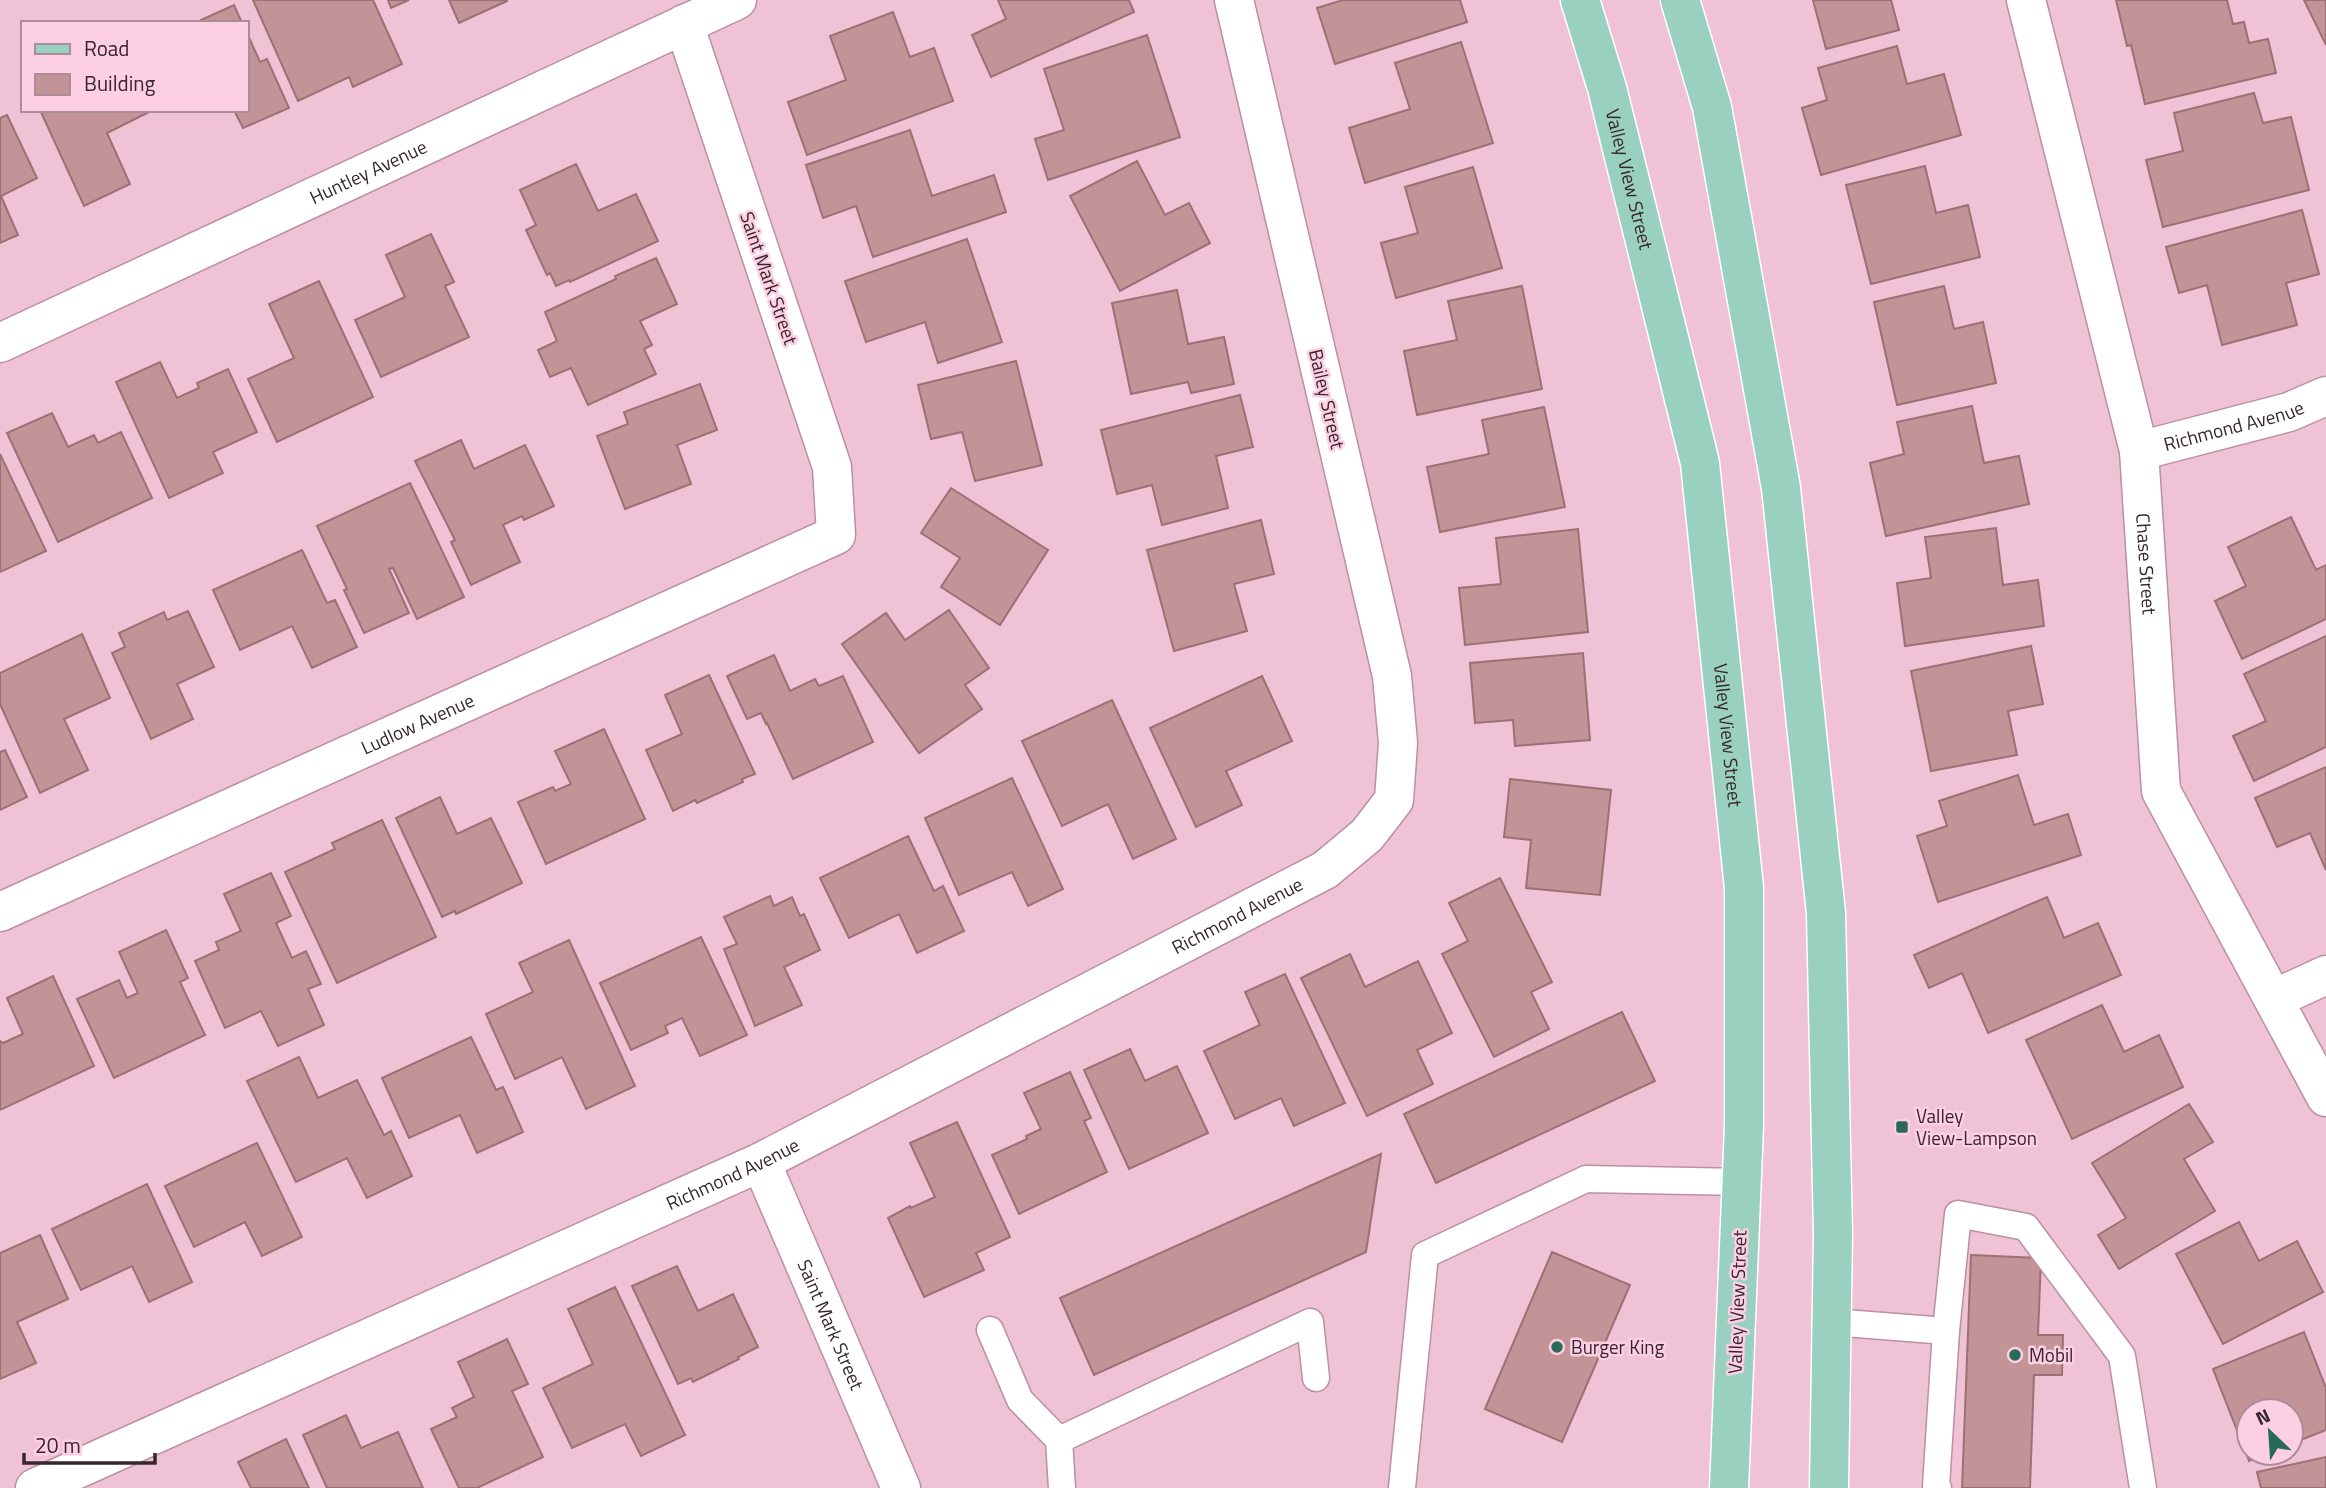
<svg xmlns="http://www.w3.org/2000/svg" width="2326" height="1488" viewBox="0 0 2326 1488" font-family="'Titillium Web',sans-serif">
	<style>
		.building { fill: #c29397; stroke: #9c7074; stroke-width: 2 }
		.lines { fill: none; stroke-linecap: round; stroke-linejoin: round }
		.service-casing { stroke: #bb90a1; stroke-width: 29 }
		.minor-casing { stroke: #bb90a1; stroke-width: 41 }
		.primary-casing { stroke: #fff; stroke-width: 41 }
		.service { stroke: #fff; stroke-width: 26 }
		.minor { stroke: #fff; stroke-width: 38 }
		.primary { stroke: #9ad0c0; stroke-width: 38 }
		.poi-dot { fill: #296958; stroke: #fdcfe2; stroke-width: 2.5 }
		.labels { text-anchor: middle; stroke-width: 5; stroke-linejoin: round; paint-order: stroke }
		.street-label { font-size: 19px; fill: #37262d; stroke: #fdcfe2 }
		.poi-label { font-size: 19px; fill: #37262d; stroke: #fdcfe2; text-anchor: start }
	</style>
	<rect width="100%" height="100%" fill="#f0c2d5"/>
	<g class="building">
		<path d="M253,0H373L402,64L353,87L349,77L298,101Z"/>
		<path d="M388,0H409L391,8Z"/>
		<path d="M449,0H507V1L459,23Z"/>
		<path d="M998,0H1129L1134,12L991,77L972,35L1006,19Z"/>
		<path d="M1343,0H1460L1467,22L1335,64L1317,8Z"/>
		<path d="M1813,0H1891L1899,30L1826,49Z"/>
		<path d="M2116,0H2227L2233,24L2244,22L2249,43L2268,39L2276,73L2145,104L2131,45L2127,46Z"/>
		<path d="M2304,0H2326V45Z"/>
		<path d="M234,5L242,23H203L201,20Z"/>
		<path d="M893,12L910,57L934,48L953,101L807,155L788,102L846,80L830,36Z"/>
		<path d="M247,33L260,62L267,59L289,108L243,128L234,110H247Z"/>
		<path d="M1147,35L1180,137L1048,180L1035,139L1064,130L1044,69Z"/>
		<path d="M1461,42L1493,143L1365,183L1349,128L1410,109L1395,63Z"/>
		<path d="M1897,46L1907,84L1944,74L1961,135L1821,175L1802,108L1827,100L1818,68Z"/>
		<path d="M2254,93L2263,123L2291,117L2309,190L2163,227L2146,160L2183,151L2174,113Z"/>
		<path d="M40,110H153L107,133L130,184L84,206Z"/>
		<path d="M7,115L37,178L1,196L18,235L0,243V118Z"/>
		<path d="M910,130L932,196L994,175L1006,212L873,257L856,206L823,218L806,165Z"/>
		<path d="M1137,161L1165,215L1189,203L1210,243L1120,291L1070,196Z"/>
		<path d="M576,164L598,211L636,194L658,241L570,282L569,280L556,286L550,273L547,275L526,230L536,225L520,190Z"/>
		<path d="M1925,166L1936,213L1968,205L1980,257L1871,284L1846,185Z"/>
		<path d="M1473,167L1502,268L1396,298L1381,243L1418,233L1405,187Z"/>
		<path d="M2302,210L2319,274L2286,283L2297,325L2222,345L2207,285L2179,293L2166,247Z"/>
		<path d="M431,234L454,282L445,286L469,337L381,377L355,320L405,297L386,255Z"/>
		<path d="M967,239L1002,342L938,363L925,322L866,342L845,281Z"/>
		<path d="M656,258L677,304L640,321L652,345L644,349L656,374L588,405L571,368L550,377L538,350L557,341L545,312L616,279L615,276Z"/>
		<path d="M319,281L373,397L277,442L248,379L294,358L269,304Z"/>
		<path d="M1522,286L1542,389L1417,415L1404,351L1457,340L1448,301Z"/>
		<path d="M1944,286L1954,329L1983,322L1996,383L1897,405L1874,302Z"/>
		<path d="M1177,290L1188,344L1224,337L1234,384L1191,393L1188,382L1131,394L1112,303Z"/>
		<path d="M1016,361L1042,465L975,481L962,432L931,439L918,385Z"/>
		<path d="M160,362L177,398L199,388L197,383L228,369L257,432L213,452L223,473L169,498L116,382Z"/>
		<path d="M700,384L717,430L677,445L691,484L625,509L597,436L628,424L624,412Z"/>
		<path d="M1240,395L1253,447L1216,456L1228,508L1162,525L1152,485L1117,494L1101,430Z"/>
		<path d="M1972,406L1984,463L2019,456L2029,504L1886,536L1870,463L1904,454L1897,422Z"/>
		<path d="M1544,407L1565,507L1440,532L1427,467L1489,454L1482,420Z"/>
		<path d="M52,413L68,447L94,435L98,443L121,432L152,498L58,542L7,433Z"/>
		<path d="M461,440L474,469L525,445L554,506L524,520L522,516L503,525L520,562L471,585L451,542L455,540L415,461Z"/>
		<path d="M0,454L46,551L0,572Z"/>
		<path d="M410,483L464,597L417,619L393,568L389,569L409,613L364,633L344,590L347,589L317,526Z"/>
		<path d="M951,488L1048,550L1000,625L941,587L960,558L921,533Z"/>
		<path d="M2291,517L2316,570L2326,565V619L2242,659L2215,601L2246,586L2228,547Z"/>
		<path d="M1261,520L1274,574L1234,584L1247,631L1174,651L1147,550Z"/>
		<path d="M1996,528L2003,585L2038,580L2044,626L1905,646L1897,583L1931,578L1925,537Z"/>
		<path d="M1578,529L1588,632L1465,645L1459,588L1501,584L1496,538Z"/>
		<path d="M302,550L327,603L335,600L357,647L312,668L292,626L240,650L213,590Z"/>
		<path d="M949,610L989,668L965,685L982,709L919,753L842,644L886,613L905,640Z"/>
		<path d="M188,611L214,667L177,684L193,719L151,739L112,653L125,647L119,633L164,612L167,620Z"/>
		<path d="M82,634L110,698L64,719L88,770L40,793L0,704V673Z"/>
		<path d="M2326,636V747L2254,781L2233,736L2266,721L2244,674Z"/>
		<path d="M2031,646L2043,704L2008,711L2017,755L1931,771L1911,671Z"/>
		<path d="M1583,653L1590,740L1515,746L1513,720L1475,723L1470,663Z"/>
		<path d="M774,655L790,691L815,679L819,686L843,676L873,742L793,779L767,723L766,724L761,713L747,719L727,676Z"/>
		<path d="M709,675L755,774L742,779L743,782L697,803L695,800L673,811L646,750L682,734L665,695Z"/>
		<path d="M1262,676L1292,741L1226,771L1242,805L1196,827L1150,728Z"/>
		<path d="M1112,700L1176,839L1133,859L1108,804L1062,826L1022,741Z"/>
		<path d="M604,729L645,819L546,864L518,802L553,787L555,791L571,784L555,751Z"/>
		<path d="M5,750L27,797L0,810V752Z"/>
		<path d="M2326,767V870L2310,833L2277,847L2255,798Z"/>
		<path d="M2018,775L2034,825L2068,814L2081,855L1938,902L1917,836L1947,826L1939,801Z"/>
		<path d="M1012,778L1063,889L1028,906L1012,872L959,895L925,818Z"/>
		<path d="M1510,779L1611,790L1600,895L1526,888L1531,840L1504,837Z"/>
		<path d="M440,797L457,834L491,818L522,883L456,914L455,911L442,917L396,818Z"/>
		<path d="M382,820L436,937L337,983L285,872L335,849L332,843Z"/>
		<path d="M908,836L934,891L943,886L964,931L917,953L899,914L849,938L820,878Z"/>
		<path d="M271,873L291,916L276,923L292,958L306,951L321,984L308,989L324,1025L278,1046L261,1011L225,1028L195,961L219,950L216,942L241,931L224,894Z"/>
		<path d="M1500,878L1552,982L1531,992L1549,1029L1494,1057L1442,954L1468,941L1449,903Z"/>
		<path d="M770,896L774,906L792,897L800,916L804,914L820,950L784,967L802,1005L755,1026L724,949L737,944L724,917Z"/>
		<path d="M2047,897L2064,938L2098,923L2121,975L1988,1033L1962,973L1929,988L1914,955Z"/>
		<path d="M166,930L188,978L180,982L205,1035L114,1078L77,999L119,980L127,998L138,993L119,952Z"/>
		<path d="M701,937L747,1035L700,1056L682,1018L665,1026L668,1033L631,1050L600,983Z"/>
		<path d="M569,940L635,1086L586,1109L562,1057L515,1079L486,1014L533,992L519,963Z"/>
		<path d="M1350,954L1365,987L1418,961L1452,1033L1417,1050L1433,1084L1367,1116L1301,978Z"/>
		<path d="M1285,974L1345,1103L1294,1126L1281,1098L1235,1119L1204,1051L1260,1025L1245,992Z"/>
		<path d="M53,976L94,1066L0,1110V1041L3,1043L23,1034L7,998Z"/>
		<path d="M2102,1005L2124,1052L2159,1035L2183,1087L2072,1139L2026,1040Z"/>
		<path d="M1622,1012L1655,1081L1436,1183L1404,1114Z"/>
		<path d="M471,1037L496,1090L503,1087L523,1132L477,1153L460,1115L409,1138L382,1078Z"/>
		<path d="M1130,1049L1145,1081L1177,1066L1208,1133L1129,1169L1084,1070Z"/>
		<path d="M299,1057L318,1098L357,1080L384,1135L391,1131L412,1176L367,1198L347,1158L296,1182L247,1081Z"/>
		<path d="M1070,1072L1091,1118L1084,1121L1107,1172L1019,1214L992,1155L1027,1139L1026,1136L1041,1129L1024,1093Z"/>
		<path d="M2189,1104L2213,1142L2184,1159L2215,1211L2119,1269L2098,1235L2126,1218L2092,1163Z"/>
		<path d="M957,1122L1010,1237L976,1253L984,1270L924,1297L888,1218L910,1206L911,1208L935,1197L910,1143Z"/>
		<path d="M257,1143L302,1237L262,1256L245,1222L194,1247L165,1186Z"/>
		<path d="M1381,1154L1366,1252L1094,1375L1060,1298Z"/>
		<path d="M147,1184L192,1282L149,1302L132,1266L81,1290L52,1229Z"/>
		<path d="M2239,1222L2259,1261L2297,1241L2323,1292L2223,1344L2176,1254Z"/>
		<path d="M40,1235L68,1299L17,1322L36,1363L0,1379V1253Z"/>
		<path d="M1552,1252L1630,1285L1562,1442L1485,1409Z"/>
		<path d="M1971,1255L2041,1258L2038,1335H2063L2062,1375H2034L2030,1488H1962Z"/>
		<path d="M677,1266L698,1311L733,1294L758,1347L738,1357L739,1359L693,1382L691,1378L678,1384L632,1286Z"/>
		<path d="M615,1287L685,1435L641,1456L625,1424L572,1448L543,1388L593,1364L568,1309Z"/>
		<path d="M2304,1332L2326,1388V1430L2291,1444V1411H2249V1453H2268L2249,1461L2213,1369Z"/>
		<path d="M507,1339L528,1384L512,1391L543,1457L477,1488H459L431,1429L457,1417L452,1408L474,1397L458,1362Z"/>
		<path d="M346,1415L361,1448L398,1432L423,1488H327L303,1435Z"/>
		<path d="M286,1439L309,1488H251L238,1462Z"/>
		<path d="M2326,1457V1488H2261L2257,1472Z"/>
	</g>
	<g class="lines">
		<defs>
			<g id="service">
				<path d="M1832,1322L1946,1331L1958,1214L2026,1227L2122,1356L2143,1488"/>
				<path d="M990,1330L1020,1400L1059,1440L1062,1488"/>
				<path d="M1059,1440L1310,1322L1316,1378"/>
				<path d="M1402,1488L1425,1255L1586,1179L1742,1182"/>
				<path d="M1938,1488L1936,1486L1946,1331"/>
			</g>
			<g id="minor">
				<path id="s1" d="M2026,0L2139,451L2161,791L2326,1097"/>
				<path id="s2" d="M0,343L737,0"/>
				<path id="s3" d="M2139,451L2289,412L2326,396"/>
				<path id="s4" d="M0,912L836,535L832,467L684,24"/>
				<path d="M2274,999L2326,975"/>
				<path id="s5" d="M761,1162L901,1488"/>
				<path id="s6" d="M35,1488L761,1162L1325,870L1367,835L1394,800L1398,743L1392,676L1234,0"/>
			</g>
			<g id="primary">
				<path id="s7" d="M1580,0L1607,88L1700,463L1744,888V1126L1729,1488"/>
				<path d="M1680,0L1712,107L1781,488L1826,913L1833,1234L1829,1488"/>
			</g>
		</defs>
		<use href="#service" class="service-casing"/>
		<use href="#minor" class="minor-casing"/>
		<use href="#primary" class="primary-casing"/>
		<use href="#service" class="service"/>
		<use href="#minor" class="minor"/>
		<use href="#primary" class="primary"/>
	</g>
	<g class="poi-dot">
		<rect x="1895" y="1120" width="14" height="14" rx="3.5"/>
		<circle cx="1557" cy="1347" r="7"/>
		<circle cx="2015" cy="1355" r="7"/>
	</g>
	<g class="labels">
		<g class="street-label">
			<text dy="7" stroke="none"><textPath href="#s2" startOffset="406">Huntley Avenue</textPath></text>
			<text dy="7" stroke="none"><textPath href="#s7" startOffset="186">Valley View Street</textPath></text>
			<text transform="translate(769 278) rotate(71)" y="7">Saint Mark Street</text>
			<text transform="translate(1327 399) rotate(77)" y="7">Bailey Street</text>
			<text dy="7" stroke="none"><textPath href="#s3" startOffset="98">Richmond Avenue</textPath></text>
			<text dy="7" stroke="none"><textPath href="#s1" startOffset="578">Chase Street</textPath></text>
			<text dy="7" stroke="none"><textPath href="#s4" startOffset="458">Ludlow Avenue</textPath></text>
			<text dy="7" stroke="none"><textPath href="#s7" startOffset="752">Valley View Street</textPath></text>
			<text dy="7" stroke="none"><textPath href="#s6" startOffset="1332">Richmond Avenue</textPath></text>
			<text dy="7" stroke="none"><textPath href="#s6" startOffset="765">Richmond Avenue</textPath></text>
			<text transform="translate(1737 1302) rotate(-88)" y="7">Valley View Street</text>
			<text dy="7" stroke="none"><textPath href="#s5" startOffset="177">Saint Mark Street</textPath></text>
		</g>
		<g class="poi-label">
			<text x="1916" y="1123">Valley<tspan x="1916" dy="22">View-Lampson</tspan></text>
			<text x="1571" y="1354">Burger King</text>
			<text x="2029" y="1362">Mobil</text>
		</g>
	</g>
	<rect x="21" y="21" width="228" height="91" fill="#fdcfe2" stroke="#ae8b9a" stroke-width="2"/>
	<rect x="35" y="44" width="35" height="10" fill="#9ad0c0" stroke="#ae8b9a" stroke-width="2"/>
	<text x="84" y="56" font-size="21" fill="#37262d">Road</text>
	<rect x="35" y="74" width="35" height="21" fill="#c29397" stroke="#ae8b9a" stroke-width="2"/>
	<text x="84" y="91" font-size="21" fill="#37262d">Building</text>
	<g transform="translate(2270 1432) rotate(335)"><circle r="33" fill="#fdcfe2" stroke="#ae8b9a" stroke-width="2"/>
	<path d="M0-5L12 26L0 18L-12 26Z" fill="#296958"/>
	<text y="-10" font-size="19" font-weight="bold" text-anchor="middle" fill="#37262d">N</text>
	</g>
	<path d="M24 1453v10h131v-10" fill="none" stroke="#37262d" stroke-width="3.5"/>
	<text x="35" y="1453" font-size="21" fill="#37262d" stroke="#fdcfe2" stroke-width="5" paint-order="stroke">20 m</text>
</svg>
